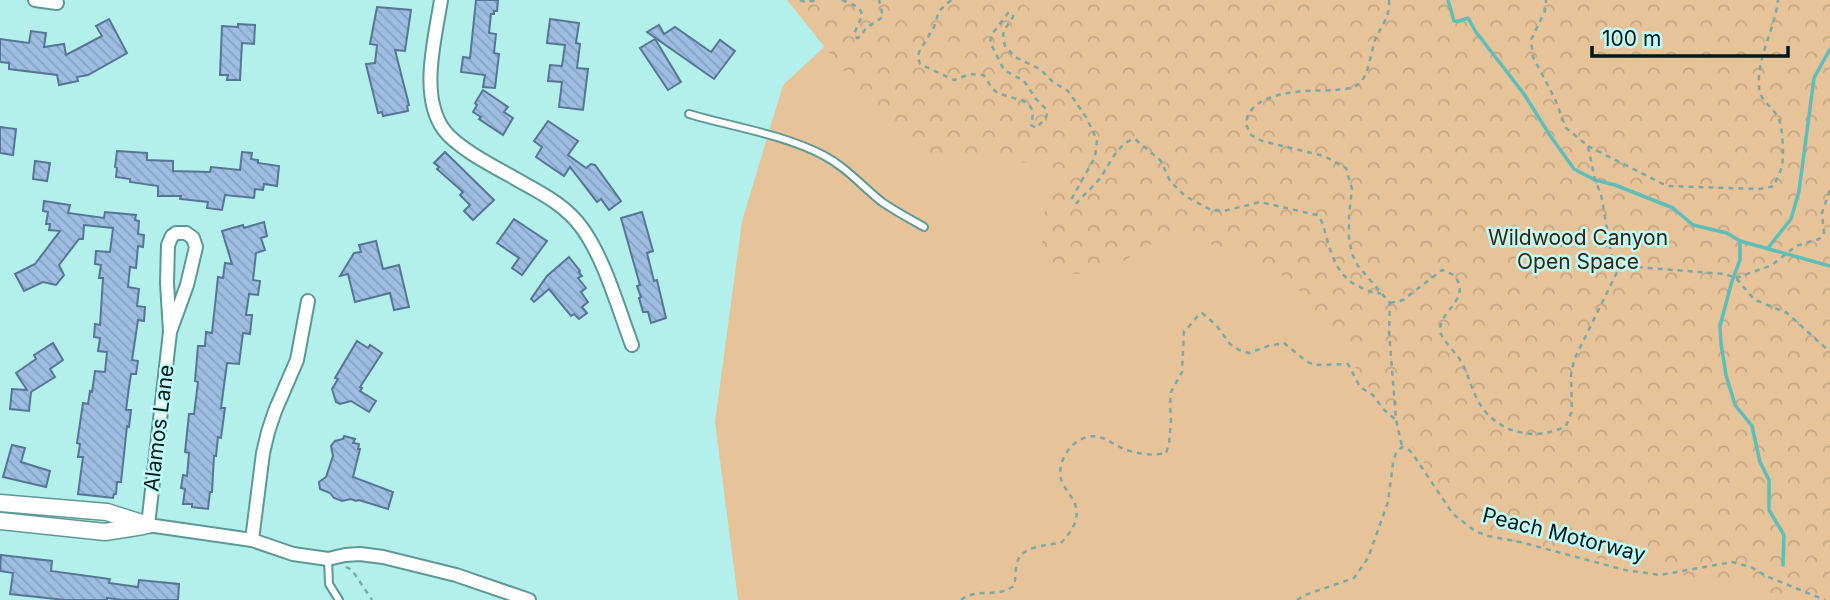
<svg xmlns="http://www.w3.org/2000/svg" width="1830" height="600" viewBox="0 0 1830 600" font-family="Inter,sans-serif">
	<style>
		.grass { fill: #e7c39a }
		.park { fill: url(#park-crowns) }
		.lines { fill: none; stroke-linecap: round; stroke-linejoin: round }
		.stream { stroke: #5ebfb9; stroke-width: 3.5 }
		.building { fill: url(#building-back-hatch); stroke: #577595; stroke-width: 2 }
		.service-casing { stroke: #5d9894; stroke-width: 10 }
		.minor-casing { stroke: #5d9894; stroke-width: 16 }
		.tertiary-casing { stroke: #5d9894; stroke-width: 19 }
		.path { stroke: #7aaaa7; stroke-width: 2.5; stroke-dasharray: 5 5; stroke-linecap: butt }
		.service { stroke: #fff; stroke-width: 6 }
		.minor { stroke: #fff; stroke-width: 12 }
		.tertiary { stroke: #fff; stroke-width: 16 }
		.labels { text-anchor: middle; stroke-width: 5; stroke-linejoin: round; paint-order: stroke }
		.park-label { font-size: 21px; fill: #38240b; stroke: #c0fdf9 }
		.street-label { font-size: 21px; fill: #011817; stroke: #c0fdf9 }
	</style>
	<defs>
		<pattern id="park-crowns" width="20" height="18" patternUnits="userSpaceOnUse" patternTransform="scale(1.75)"><rect width="20" height="18" fill="#e7c39a"/><path d="M2 6a3 3 0 1 1 6 0M12 15a3 3 0 1 1 6 0" fill="none" stroke="#c4a784"/></pattern>
		<pattern id="building-back-hatch" width="6" height="6" patternUnits="userSpaceOnUse" patternTransform="scale(1.75)"><rect width="6" height="6" fill="#9dbde1"/><path d="M-1 5l2 2M0 0l6 6M5-1l2 2" fill="none" stroke="#85a2c0"/></pattern>
	</defs>
	<rect width="100%" height="100%" fill="#b3f0ec"/>
	<path class="grass" d="M875,0H1830V600H738L715,422L742,221L783,85Z"/>
	<path class="park" d="M787,0H1019L1049,24L1053,0H1830V600H1808L1475,534L1291,279L1176,229L1099,276L1039,270L1050,165L908,151Z"/>
	<g class="lines">
		<g class="stream">
			<path d="M1448,0L1454,21H1459L1468,18L1476,32L1524,94L1549,134L1574,169L1595,180L1615,185L1673,208L1693,225L1727,233L1740,241L1830,266"/>
			<path d="M1740,241V260L1732,281L1720,326L1721,344L1726,375L1735,405L1752,426L1760,462L1769,480V510L1784,535L1783,565"/>
			<path d="M1768,248L1791,219L1799,191L1814,78L1830,49"/>
		</g>
	</g>
	<g class="building">
		<path d="M476,0H498L497,11H494V14H491L489,33L496,34L494,53L499,54L495,88L483,87L485,75L461,72L463,57L470,58Z"/>
		<path d="M377,7L411,10L405,51L395,50L409,105L407,106L408,111L383,116L382,112L378,113L366,64L375,63L377,45L370,44Z"/>
		<path d="M109,19L127,53L88,75L77,77L78,81L59,85L57,75L9,69V63L0,62V39L29,43L31,31L46,33L44,47L64,44L66,55L102,36L96,26Z"/>
		<path d="M550,19L579,23L576,43L580,44L577,68L588,69L583,110L559,107L562,82L548,81L550,65L562,66L565,45L547,43Z"/>
		<path d="M238,24L255,25L254,44L242,43L240,80H227L228,75H220L222,26L238,27Z"/>
		<path d="M659,25L664,34L675,27L711,52L720,40L735,51L714,79L647,32Z"/>
		<path d="M655,39L681,82L668,90L640,48Z"/>
		<path d="M483,90L508,107L504,112L513,118L503,135L479,119L481,117L473,112L477,105L475,103Z"/>
		<path d="M548,121L578,141L568,155L586,168L591,164L595,165L621,201L609,210L601,199L597,202L570,167L564,176L536,157L542,147L534,141Z"/>
		<path d="M0,127L16,129L13,155L0,153Z"/>
		<path d="M117,151L147,153V160L173,161V171L210,172L211,167L240,170L242,152L252,153L251,159L258,160V163L279,166L277,186L264,184L263,190L255,189L254,198L225,195L222,210L207,208L208,202L180,199L181,196H158V186L130,182V179L116,177L117,168L115,167Z"/>
		<path d="M445,152L494,200L473,220L464,211L470,205L460,195L463,192L437,169L439,167L434,163Z"/>
		<path d="M35,161L50,163L47,181L33,179Z"/>
		<path d="M44,201L70,205L68,213L104,218L105,212L136,215L135,220L139,221L138,234L144,235L143,247L138,246L136,268L130,267L128,287L139,289L137,306L145,307L144,321L138,320L132,360L138,361L136,374H131L129,387L126,410H131L129,427L127,426L121,482H117L116,494H114L113,498L78,494L83,457H78L80,444L77,443L83,403L88,404L90,391L92,392L95,371L105,372L107,352L98,351L100,338L94,337L95,324L100,325L103,278H99L101,265L95,264L96,251L110,252L113,228L84,225L83,239H79L59,265L64,275L56,285L43,282L24,291L15,274L35,264L60,231L49,230L50,224H46L48,212L43,211Z"/>
		<path d="M642,212L653,251L647,253L654,281L657,280L666,318L651,323L648,312H643L639,298L641,297L637,286L640,285L621,218Z"/>
		<path d="M514,219L547,241L522,275L512,268L519,258L497,243Z"/>
		<path d="M264,222L267,236L261,238L265,250L256,253L253,280L260,281L258,295L249,294L246,315H252L250,334L243,333L239,364L227,363L221,408H225L221,438L218,437L216,456H214L212,492H210L208,509L192,507V504H183L185,489L181,488L183,475L187,476L189,453L185,452L189,414H194L198,382L195,381L198,346H205L206,332L212,333L218,277L223,278L225,263L232,264L222,231L243,225L244,228Z"/>
		<path d="M376,241L383,269L399,265L409,307L394,310L390,293L355,302L348,274L340,276L354,253L361,252L359,245Z"/>
		<path d="M569,257L580,271L579,272L582,276L578,278L586,288L581,292L588,302L582,307L587,313L579,319L574,314L571,316L549,289L534,302L531,299L547,276Z"/>
		<path d="M357,341L368,348L370,345L382,353L360,387L362,388L360,391L376,401L369,412L351,401L340,404L336,402L332,389L338,379L335,378Z"/>
		<path d="M53,343L63,360L50,369L55,377L31,392L29,411L10,409L12,389L27,390L16,373L36,359L34,355Z"/>
		<path d="M344,436L355,439L353,443L359,444L358,449H360L353,477L393,492L388,509L359,500L356,501L351,499L342,501L334,498L330,493L320,489L319,482L326,477L333,456L331,446L335,441L343,439Z"/>
		<path d="M12,445L25,448L21,462L50,471L46,487L3,477Z"/>
		<path d="M1,555L52,561L51,571L110,579L109,583L138,587L139,580L179,584L178,600H122L107,598V600H65L10,594L13,573L0,571Z"/>
	</g>
	<g class="lines">
		<defs>
			<g id="service">
				<path d="M689,114C733,127 782,134 823,155C846,167 862,186 882,202C895,211 910,219 924,227"/>
				<path d="M328,559L329,584L339,600"/>
			</g>
			<g id="minor">
				<path d="M35,0L57,3"/>
				<path d="M441,0C435,39 419,96 444,130C459,150 501,170 523,183C545,195 567,207 582,228C605,260 618,308 632,345"/>
				<path d="M170,332L187,285L196,247L193,238L186,233H176L172,236L168,245L167,283L170,332L148,525L252,540L293,554L328,559L345,555L360,554L383,557L456,575L529,600"/>
				<path d="M252,540L263,453L268,432L275,411L297,360L308,301"/>
			</g>
			<g id="tertiary">
				<path d="M0,503L107,512L148,525"/>
				<path d="M0,521L105,532L143,526"/>
			</g>
		</defs>
		<use href="#service" class="service-casing"/>
		<use href="#minor" class="minor-casing"/>
		<use href="#tertiary" class="tertiary-casing"/>
		<g class="path">
			<path d="M800,0L805,2L818,0"/>
			<path d="M842,0L854,5L861,11L862,16L854,34L857,38L860,37L866,28L883,17L879,0"/>
			<path d="M951,0L939,11L934,27L919,52L918,58L920,64L954,80L970,74L983,75C989,80 990,89 997,92C1015,102 1039,96 1031,125L1036,128L1046,118L1047,113L1046,109L1036,99L1024,81L1004,70L990,42L992,34L1008,13L1013,14V17L1005,29L1003,35L1005,46L1015,57L1040,69L1053,82L1068,91L1086,117L1097,140L1095,157L1072,198L1074,202L1077,203C1083,195 1091,189 1097,182C1108,169 1117,142 1135,139L1161,161L1170,181L1185,196L1211,210L1224,211L1260,202L1317,215C1323,221 1324,228 1326,236C1332,257 1338,277 1360,287C1367,290 1373,294 1381,293"/>
			<path d="M1389,0C1390,19 1381,25 1375,40C1371,52 1369,72 1361,82C1355,89 1344,89 1336,90C1310,91 1265,89 1249,113C1247,116 1247,120 1246,124L1251,135L1262,141L1324,156L1346,168L1352,189L1349,215V239L1352,254L1358,266L1390,303L1389,331L1396,420L1402,446"/>
			<path d="M1588,146L1667,186L1759,189L1774,186C1776,180 1780,173 1782,166C1784,156 1783,126 1778,117C1771,105 1759,101 1759,85C1757,58 1775,28 1778,0"/>
			<path d="M1618,270L1636,267L1725,274L1736,278L1753,298L1758,301L1787,313L1830,352"/>
			<path d="M1736,278L1772,265L1796,246L1819,239L1824,234L1822,213L1830,189"/>
			<path d="M1390,303L1403,300L1442,270L1454,275C1473,300 1439,309 1440,332C1445,344 1456,352 1462,363C1468,374 1471,387 1477,399C1494,432 1533,443 1566,426L1572,411L1571,375L1574,360L1618,270L1612,258L1601,194L1595,180L1588,146L1566,128L1555,99L1533,57L1531,40L1545,11L1546,0"/>
			<path d="M346,567L352,570L372,600"/>
			<path d="M961,600C978,587 995,599 1014,586C1016,578 1015,570 1017,563C1021,545 1048,546 1062,542C1068,535 1074,528 1076,519C1082,492 1048,489 1065,455C1069,448 1073,444 1080,440C1098,430 1108,442 1124,449C1136,454 1154,456 1166,453L1169,444L1171,421L1170,404L1171,392L1182,372L1184,331C1191,326 1194,318 1202,313L1216,325L1230,344L1239,350L1249,353L1268,346L1284,343L1306,361L1314,365L1348,364L1360,387L1373,395L1383,409L1396,420"/>
			<path d="M1297,600L1305,595L1354,578L1368,558L1388,502L1393,463L1396,453L1402,447L1408,449L1412,453L1453,514L1475,531L1488,536L1520,542L1625,570L1660,575L1732,562L1751,567L1766,576L1825,600"/>
		</g>
		<use href="#service" class="service"/>
		<use href="#minor" class="minor"/>
		<use href="#tertiary" class="tertiary"/>
	</g>
	<g class="labels">
		<g class="park-label">
			<text x="1578" y="245">Wildwood Canyon<tspan x="1578" dy="24">Open Space</tspan></text>
		</g>
		<g class="street-label">
			<text transform="translate(159 428) rotate(-83)" y="7">Alamos Lane</text>
			<text transform="translate(1564 535) rotate(14)" y="7">Peach Motorway</text>
		</g>
	</g>
	<path d="M1592 46v10h196v-10" fill="none" stroke="#011817" stroke-width="3.5"/>
	<text x="1602" y="46" font-size="21" fill="#011817" stroke="#c0fdf9" stroke-width="5" paint-order="stroke">100 m</text>
</svg>
